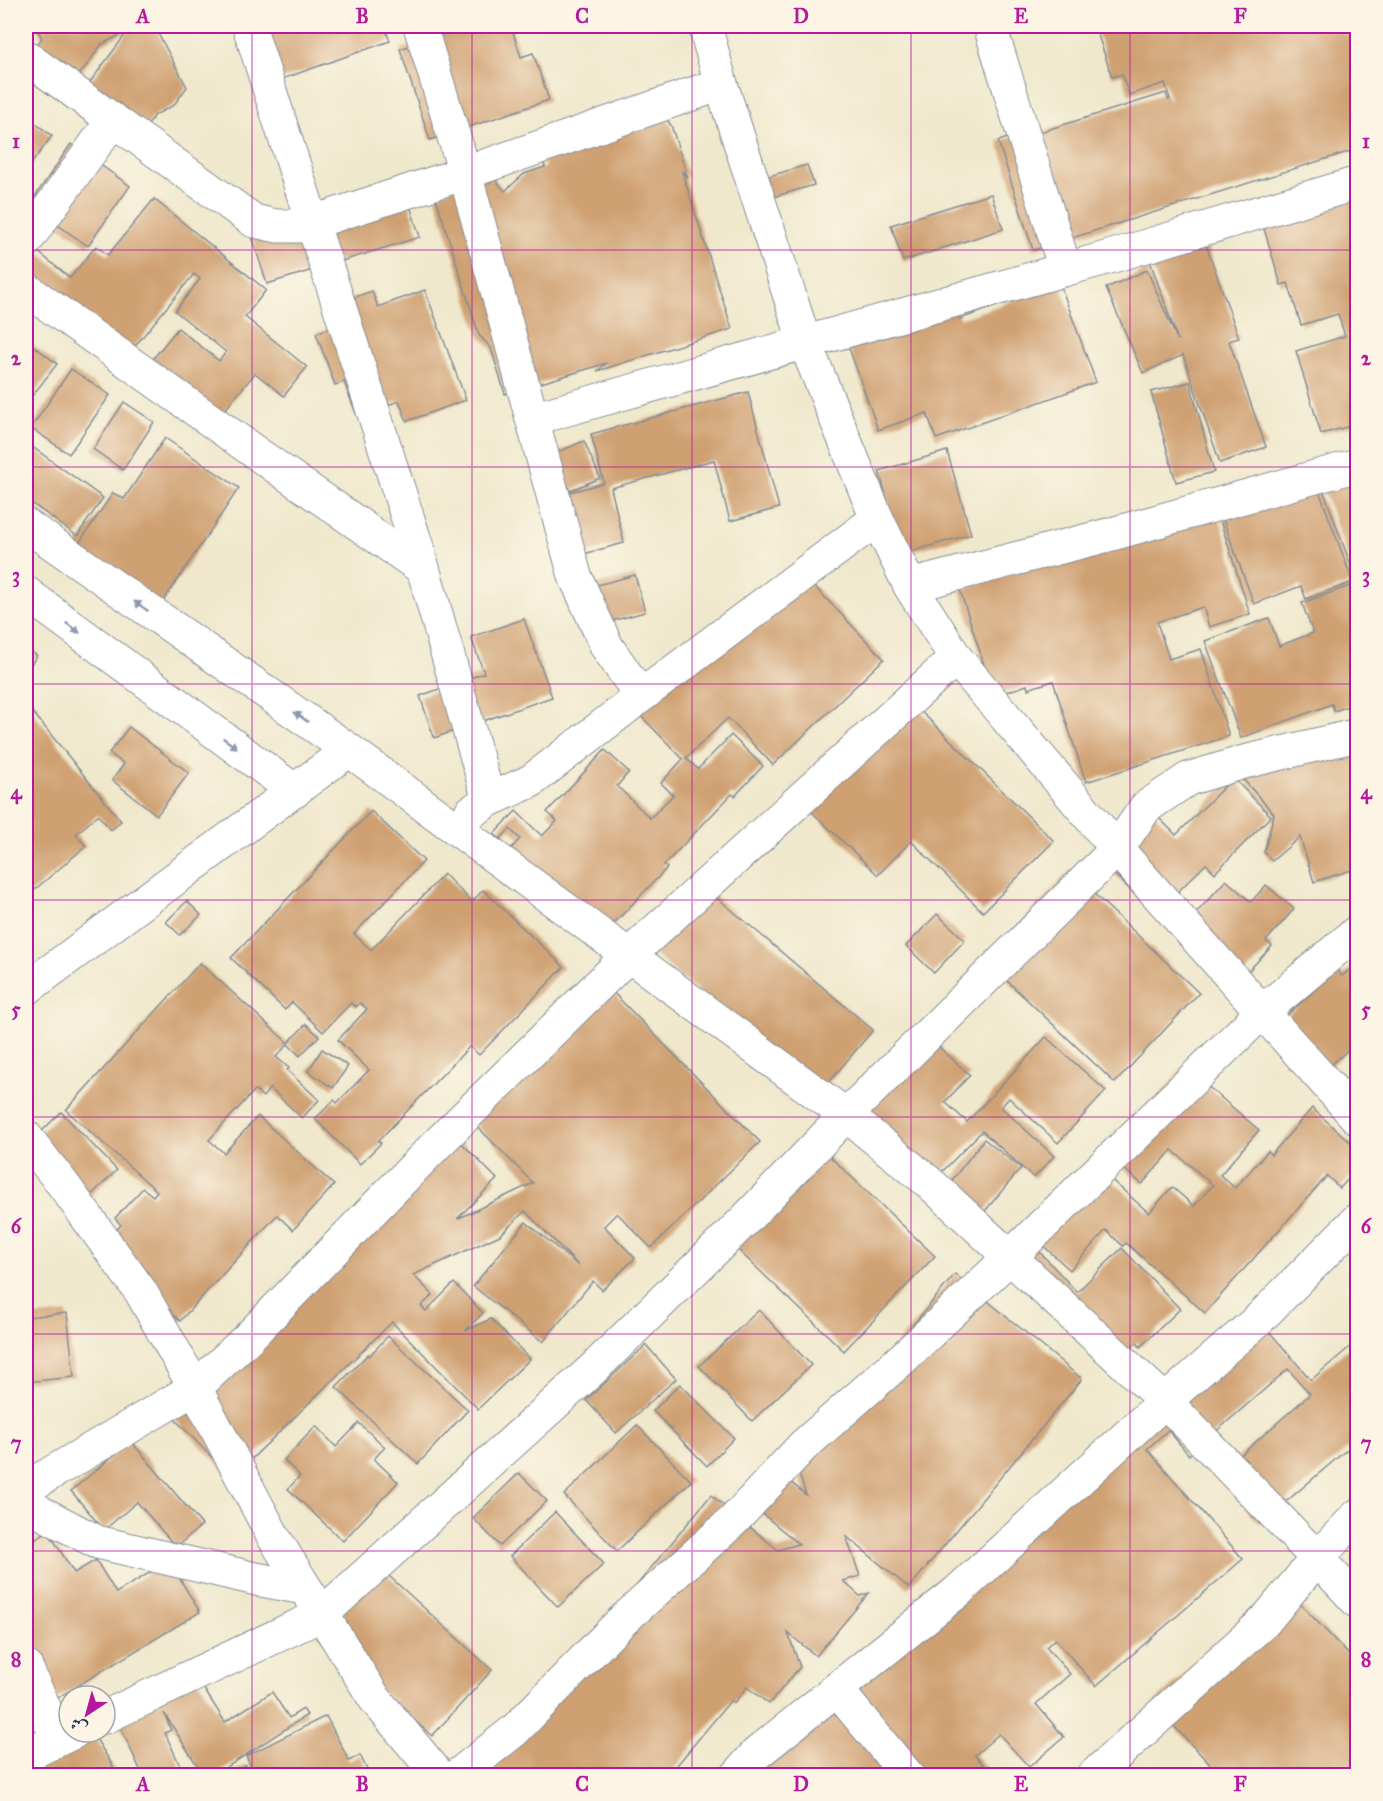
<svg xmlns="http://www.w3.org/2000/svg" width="1383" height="1801" viewBox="0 0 1383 1801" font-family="'IM FELL Great Primer',Amiri,serif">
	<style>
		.building { fill: #cfa072 }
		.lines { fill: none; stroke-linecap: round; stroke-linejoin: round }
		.minor-casing { stroke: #858c95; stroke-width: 35 }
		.minor { stroke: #fff; stroke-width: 33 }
		.oneway { fill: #8d97ae }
		.grid { fill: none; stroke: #b5179e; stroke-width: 1.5; stroke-opacity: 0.55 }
		.neatline { fill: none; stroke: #b5179e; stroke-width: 2 }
		.grid-label { font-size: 20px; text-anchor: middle; font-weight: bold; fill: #b5179e }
	</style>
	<rect width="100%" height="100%" fill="#fcf5e5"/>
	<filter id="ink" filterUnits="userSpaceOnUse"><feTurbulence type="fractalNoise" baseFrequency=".0167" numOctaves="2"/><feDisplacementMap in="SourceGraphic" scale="12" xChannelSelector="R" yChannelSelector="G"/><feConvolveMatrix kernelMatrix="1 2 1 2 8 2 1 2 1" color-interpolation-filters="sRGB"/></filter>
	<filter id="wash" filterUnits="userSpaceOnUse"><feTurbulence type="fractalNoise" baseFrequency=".008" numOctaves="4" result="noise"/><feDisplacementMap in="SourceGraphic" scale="24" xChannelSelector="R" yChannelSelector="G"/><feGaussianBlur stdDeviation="1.35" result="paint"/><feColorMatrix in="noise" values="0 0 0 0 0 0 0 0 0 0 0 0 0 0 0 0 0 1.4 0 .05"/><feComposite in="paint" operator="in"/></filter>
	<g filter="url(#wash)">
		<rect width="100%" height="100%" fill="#efe8cc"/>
		<g id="blocks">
			<g class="building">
				<path d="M35,26H154L187,87L174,105L155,115L134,144L76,101L128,31L102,44L66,93L26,59L42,38Z"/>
				<path d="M263,26H384L390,41L282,79Z"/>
				<path d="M469,26H511L521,57L533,53L549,100L430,140L400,49Z"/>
				<path d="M1095,26H1358V149L1033,250L998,141L1039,128L1040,132L1166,93L1168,100L1170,99L1165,83L1129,95L1122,74L1112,77Z"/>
				<path d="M660,111L671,125L688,178L682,171L732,329L597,371L607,363L505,394L491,348L479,335L436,198L484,167L505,191L524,174L545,167L542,156Z"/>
				<path d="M26,116L52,136L26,171Z"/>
				<path d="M71,144L130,186L88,246L29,205Z"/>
				<path d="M807,165L814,185L756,202L749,182Z"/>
				<path d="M403,184L420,237L267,284L250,231Z"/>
				<path d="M1358,193V424L1321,434L1296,351L1345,336L1338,314L1301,325L1288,283L1281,285L1262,222Z"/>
				<path d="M991,194L1003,229L903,261L891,225Z"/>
				<path d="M154,199L266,290L245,317L307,367L284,396L255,373L211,427L143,371L178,328L219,361L226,352L175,311L200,279L194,274L122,362L51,292L26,271V253L31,246L70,278L96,246L108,255Z"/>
				<path d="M1202,233L1239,338L1229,341L1266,447L1220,463L1183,355L1143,373L1106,288L1147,270L1178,341L1147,252Z"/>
				<path d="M1060,284L1096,382L936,439L927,413L878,430L848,345L956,306L960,319Z"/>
				<path d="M425,290L466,400L407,421L399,401L357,416L344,382L335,385L316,333L354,320L347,300L372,291L378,307Z"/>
				<path d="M26,340L57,364L33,395L26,390Z"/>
				<path d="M71,369L110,395L69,454L31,428Z"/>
				<path d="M1190,382L1214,472L1176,482L1151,392Z"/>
				<path d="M748,392L779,508L730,521L714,460L611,488L624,543L572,557L539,460L584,441L600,478L559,495L604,483L591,434Z"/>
				<path d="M124,402L154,422L123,470L93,449Z"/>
				<path d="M165,438L239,488L160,606L75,549L113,493L124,499Z"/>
				<path d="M31,446L103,498L77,536L26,499V454Z"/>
				<path d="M947,451L971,534L903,554L879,471Z"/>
				<path d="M1358,474V582H1357L1322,487Z"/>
				<path d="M1315,480L1353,582L1306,599L1301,586L1254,604L1221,514Z"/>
				<path d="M1216,507L1250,614L1209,627L1203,607L1157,622L1169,659L1201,649L1229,736L1086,782L1053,681L1028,689L1027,685L994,696L960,590Z"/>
				<path d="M794,565L884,659L773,765L728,718L686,758L698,769L731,735L763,766L735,796L732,794L664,865L667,868L600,938L508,852L520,839L510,829L500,839L494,834L516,811L542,836L557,821L547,812L605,750L629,772L617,786L650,818L673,795L661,783L683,759L638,713Z"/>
				<path d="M635,575L645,612L597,625L586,588Z"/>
				<path d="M1358,583V703L1334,711L1332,704L1241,738L1205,641L1269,618L1279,646L1313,633L1302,603Z"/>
				<path d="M524,619L552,697L434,738L420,696L484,673L471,637Z"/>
				<path d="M26,647L37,656L26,671Z"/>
				<path d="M903,694L1054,841L983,912L911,841L878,875L792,793Z"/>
				<path d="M26,704L121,821L111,830L98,815L76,834L86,846L26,897Z"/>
				<path d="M129,727L189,773L157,815L112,780L124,764L109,753Z"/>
				<path d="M1358,742V868L1314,882L1300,837L1272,861L1264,852L1274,814L1242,778Z"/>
				<path d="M1233,778L1271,816L1215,873L1206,864L1155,914L1102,862L1152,811L1176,835Z"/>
				<path d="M371,811L424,861L354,934L371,950L444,874L472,902L483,890L564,967L479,1055L470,1046L378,1141L381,1143L360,1164L315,1119L334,1100L337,1103L369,1070L338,1040L367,1009L360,1003L356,1007L351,1003L323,1032L292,1002L285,1010L231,958Z"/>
				<path d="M1070,871L1199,993L1115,1083L986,961Z"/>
				<path d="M694,878L873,1030L819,1094L639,942Z"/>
				<path d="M1226,880L1251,902L1266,885L1294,909L1266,941L1272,946L1237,983L1180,931Z"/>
				<path d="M187,901L201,915L180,935L166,922Z"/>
				<path d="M937,914L965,940L934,973L906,946Z"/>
				<path d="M200,963L288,1043L306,1024L319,1036L300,1056L288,1044L276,1057L289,1068L287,1070L319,1100L302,1118L270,1088L263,1097L255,1090L209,1140L224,1153L258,1116L334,1185L293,1230L277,1215L180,1321L100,1248L121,1225L115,1218L143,1188L153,1196L157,1191L66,1110Z"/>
				<path d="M1358,963V1041L1317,1078L1273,1028L1337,970L1342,976Z"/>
				<path d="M597,976L760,1142L651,1248L617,1213L604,1226L635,1258L602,1290L593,1281L543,1342L473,1286L526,1222L579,1266L525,1211L500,1235L413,1275L433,1295L421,1306L426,1311L454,1283L483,1313L465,1331L491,1319L530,1359L478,1409L392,1322L232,1478L160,1404L445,1126L497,1179L457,1219L533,1183L462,1111Z"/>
				<path d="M1046,1037L1106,1091L1058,1143L1009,1098L1001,1107L1054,1156L1034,1178L982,1131L931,1183L855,1119L929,1038L970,1075L945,1102L967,1122Z"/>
				<path d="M322,1049L348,1066L333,1088L308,1071Z"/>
				<path d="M1358,1065V1117L1332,1096Z"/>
				<path d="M1184,1066L1259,1130L1220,1175L1235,1188L1268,1151L1271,1155L1312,1108L1358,1149V1169L1340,1188L1327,1176L1205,1313L1126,1243L1123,1246L1106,1230L1070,1270L1027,1231L1090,1161L1149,1213L1172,1187L1194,1206L1213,1185L1172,1150L1142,1184L1109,1156Z"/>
				<path d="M61,1112L117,1170L80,1206L26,1147Z"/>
				<path d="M806,1134L935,1256L844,1351L716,1229Z"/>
				<path d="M984,1139L1021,1168L975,1223L942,1193Z"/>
				<path d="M1034,1246L1077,1292L1122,1248L1180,1309L1140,1347L1137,1342L1111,1367L1014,1265Z"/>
				<path d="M955,1274L1082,1379L909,1588L846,1536L860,1576L843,1581L860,1596L869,1593L816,1656L788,1633L800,1667L769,1704L747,1687L734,1703L731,1700L668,1776H480L711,1495L778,1550L799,1544L748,1502L775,1469L806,1495L795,1461L818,1440Z"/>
				<path d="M759,1310L811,1365L752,1421L699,1366Z"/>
				<path d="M67,1313L74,1377L26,1382V1317Z"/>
				<path d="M1254,1314L1311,1380L1358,1340V1440L1260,1524L1217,1476L1310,1394L1288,1369L1189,1455L1168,1430L1147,1449L1243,1559L1096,1686L1055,1639L1046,1647L1070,1674L1036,1704L1064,1737L1029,1767L999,1734L975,1755L993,1776H722Z"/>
				<path d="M388,1336L468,1410L418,1464L336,1387L368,1354L369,1356Z"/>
				<path d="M646,1345L676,1379L616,1433L586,1400Z"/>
				<path d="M680,1384L734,1438L707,1466L653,1411Z"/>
				<path d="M359,1423L385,1447L374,1459L398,1482L343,1541L288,1489L300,1476L284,1460L316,1426L336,1447Z"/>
				<path d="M637,1425L691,1481L617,1551L564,1495Z"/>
				<path d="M131,1441L202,1525L176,1547L137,1502L104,1530L71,1491Z"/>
				<path d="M519,1473L547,1501L500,1546L473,1518Z"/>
				<path d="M555,1512L604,1564L558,1607L510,1556Z"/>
				<path d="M48,1531L74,1573L96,1560L116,1593L169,1561L200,1612L26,1717V1544Z"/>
				<path d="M378,1566L492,1670L432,1736L317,1634Z"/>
				<path d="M1280,1583L1355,1661L1350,1666L1358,1674V1776H1261L1255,1769L1248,1776H1221L1153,1704Z"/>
				<path d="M188,1664L225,1722L272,1692L289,1718L303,1709L307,1715L213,1776H204L164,1713L171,1730L165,1733L184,1774L143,1776L114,1713Z"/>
				<path d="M326,1716L349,1761L360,1755L370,1776H255L246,1756Z"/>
				<path d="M69,1732H92L119,1776H36L26,1759Z"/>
				<path d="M246,1765L251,1776H228Z"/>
			</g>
		</g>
	</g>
	<g filter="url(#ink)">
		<use href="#blocks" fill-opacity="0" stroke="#858c95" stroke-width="1.5"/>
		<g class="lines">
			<defs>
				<g id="minor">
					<path d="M249,26L417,547L489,800"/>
					<path d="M420,26L465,173L575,576L607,647L641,696"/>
					<path d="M705,26L721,84L805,343L877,519L910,586L956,658L1117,849L1358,1119"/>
					<path d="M990,26L1065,269"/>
					<path d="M26,57L113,120L26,241"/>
					<path d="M113,120L254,221L277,226H301L465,173L721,84"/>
					<path d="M26,289L259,455L423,569"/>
					<path d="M532,419L1106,258L1358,183"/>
					<path d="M26,525L349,750L846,1115L931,1184L1165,1401L1317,1558L1358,1602"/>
					<path d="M910,586L1112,534L1358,465"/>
					<path d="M26,593L295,791"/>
					<path d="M471,812L489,800L531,781L641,696L877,519"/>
					<path d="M26,989L349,750"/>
					<path d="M26,1137L65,1187L141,1292L195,1388L273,1536L375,1699L439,1776"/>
					<path d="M26,1488L195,1388L249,1337L433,1148L629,955L956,658"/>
					<path d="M26,1501L40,1512L97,1542L256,1579L304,1588"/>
					<path d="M26,1667L58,1739"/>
					<path d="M837,1690L908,1776"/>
					<path d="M105,1717L321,1615L594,1368L744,1221L846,1115L1117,849L1146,807L1188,779L1244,762L1358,735"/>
					<path d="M26,1755L74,1732"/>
					<path d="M457,1776L515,1730L621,1622L733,1521L803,1446L903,1358L1010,1257L1261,1013L1358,931"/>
					<path d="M737,1776L756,1754L957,1592L1165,1401L1258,1320L1358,1219"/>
					<path d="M1093,1776L1265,1621L1317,1558L1358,1515"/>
				</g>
			</defs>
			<use href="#minor" class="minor-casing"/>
			<use href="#minor" class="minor"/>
		</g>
		<defs><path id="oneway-solid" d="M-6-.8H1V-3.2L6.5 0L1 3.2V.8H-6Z" transform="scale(1.5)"/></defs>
		<g class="oneway">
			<use href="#oneway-solid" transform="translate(141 606) rotate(-145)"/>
			<use href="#oneway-solid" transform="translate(73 628) rotate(36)"/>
			<use href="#oneway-solid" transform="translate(301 717) rotate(-145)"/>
			<use href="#oneway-solid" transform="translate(230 743) rotate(36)"/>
		</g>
	</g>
	<path class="grid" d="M252,26V1776M472,26V1776M692,26V1776M911,26V1776M1130,26V1776M26,250H1358M26,467H1358M26,684H1358M26,900H1358M26,1117H1358M26,1334H1358M26,1551H1358"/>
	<rect width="1383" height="1801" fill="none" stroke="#fcf5e5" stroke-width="66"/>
	<g transform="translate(87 1714) rotate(216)"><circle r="28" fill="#fcf5e5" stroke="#a2a6af" stroke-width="1.5"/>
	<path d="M0-4.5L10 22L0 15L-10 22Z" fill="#b5179e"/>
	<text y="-9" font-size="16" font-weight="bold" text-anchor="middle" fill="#1b2f5e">ش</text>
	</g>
	<rect x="33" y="33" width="1317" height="1735" class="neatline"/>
	<g class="grid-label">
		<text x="143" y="23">A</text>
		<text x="362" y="23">B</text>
		<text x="582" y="23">C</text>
		<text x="801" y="23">D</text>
		<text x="1021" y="23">E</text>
		<text x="1240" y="23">F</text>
		<text x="16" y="148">1</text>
		<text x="1366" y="148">1</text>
		<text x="16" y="365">2</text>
		<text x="1366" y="365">2</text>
		<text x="16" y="582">3</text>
		<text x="1366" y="582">3</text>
		<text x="16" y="799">4</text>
		<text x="1366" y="799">4</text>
		<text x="16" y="1016">5</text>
		<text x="1366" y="1016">5</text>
		<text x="16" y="1233">6</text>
		<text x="1366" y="1233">6</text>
		<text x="16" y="1450">7</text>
		<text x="1366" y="1450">7</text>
		<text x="16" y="1666">8</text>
		<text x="1366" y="1666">8</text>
		<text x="143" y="1791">A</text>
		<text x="362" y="1791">B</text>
		<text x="582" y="1791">C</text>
		<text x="801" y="1791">D</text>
		<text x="1021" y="1791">E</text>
		<text x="1240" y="1791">F</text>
	</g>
</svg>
